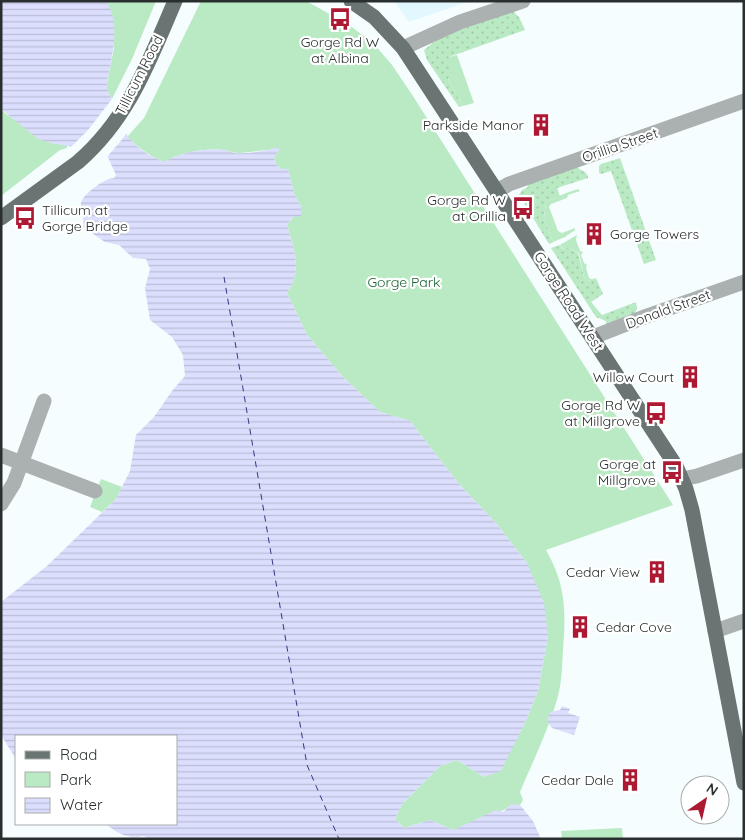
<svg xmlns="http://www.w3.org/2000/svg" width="745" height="840" viewBox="0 0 745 840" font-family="Quicksand,sans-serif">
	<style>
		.built { fill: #e2f8fe }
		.grass { fill: url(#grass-dots) }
		.green { fill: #baeac3 }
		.water { fill: url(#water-rules) }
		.pier { fill: #f5fdff }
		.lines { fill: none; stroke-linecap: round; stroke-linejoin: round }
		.ferry { stroke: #3a3486; stroke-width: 1; stroke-dasharray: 6 5; stroke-linecap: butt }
		.minor { stroke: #abb1b0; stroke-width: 15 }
		.major { stroke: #6a7472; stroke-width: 15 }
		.labels { text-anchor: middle; stroke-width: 4.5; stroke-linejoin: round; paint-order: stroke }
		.poi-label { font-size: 14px; fill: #292e2f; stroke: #fff; text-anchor: end }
		.street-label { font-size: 14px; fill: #292e2f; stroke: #fff }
		.park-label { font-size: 14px; fill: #196231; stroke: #fff }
	</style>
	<defs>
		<pattern id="grass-dots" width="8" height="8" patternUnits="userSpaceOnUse" patternTransform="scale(1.25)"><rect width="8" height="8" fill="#baeac3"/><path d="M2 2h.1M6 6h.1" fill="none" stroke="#a0c9a8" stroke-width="1.8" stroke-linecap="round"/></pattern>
		<pattern id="water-rules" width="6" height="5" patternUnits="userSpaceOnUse" patternTransform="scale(1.25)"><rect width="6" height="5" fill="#dbdefc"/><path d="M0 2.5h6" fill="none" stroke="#bcbfd8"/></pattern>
	</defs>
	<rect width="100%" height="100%" fill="#f5fdff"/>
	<path class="built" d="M394,1H470L409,22Z"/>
	<g class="grass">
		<path d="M512,10L519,17L525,30L449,57L453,75L448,79L463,106L459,107L427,60L424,50L440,37Z"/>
		<path d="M620,158L656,260L644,264L611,171L601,174L599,173V166L601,164Z"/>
		<path d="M576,167L585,172L588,176V178L557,188L560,196L546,202L544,218L553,242L549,244L519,195L522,190L528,187L527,184Z"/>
		<path d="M560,245L563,249L568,247L578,253L584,277L588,281L596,278L603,294L591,302L602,315L636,302L637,309L635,313L606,325V321L596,317L551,248Z"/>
	</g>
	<g class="green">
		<path d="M106,1H156L132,59L112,99L106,88L114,48Z"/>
		<path d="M201,1H306L348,24L374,44L392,65L411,93L673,505L546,550C566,585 566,611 563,650C562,665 562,681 558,696C549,729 533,761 520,792L523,800L520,805H511C498,816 470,823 453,830L430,820L404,828L395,819L402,804L440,766L457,760L484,777L515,742L525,723L538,691L548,636L527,563L496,523L459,484L410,421L380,412L343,377L307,335L287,293C303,270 294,250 287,225L301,207L294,194L288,169H281L276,164L274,158L279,150C265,149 253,152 240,153C234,153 230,151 224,150C204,148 181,152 164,162C149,156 138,147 127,137L144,118Z"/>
		<path d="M457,55L474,103L463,106L448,79L453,75L446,60L449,57Z"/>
		<path d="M1,109L6,114L51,143L67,145V148L60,150L1,196Z"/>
		<path d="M578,189L580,191L568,195L567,198L551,204L549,207L558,231L562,233L575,228V230L565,237L553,242L544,218L546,202L566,193Z"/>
		<path d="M577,235L576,240L580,251L583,252L581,255L584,263L587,265L586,268L589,278L593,280L587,281L584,277L579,253L568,247L564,249L560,245Z"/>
		<path d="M101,479L122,487L116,499L102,512L90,507Z"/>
		<path d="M622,828L623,839H562L561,831Z"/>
	</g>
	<g class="water">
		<path d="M1,1H106C119,21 114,46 110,68C109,74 106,81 107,87C107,91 111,96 112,101C122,133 131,148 164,162C181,152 204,148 224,150C228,151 232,152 235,153C248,154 266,151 278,147L279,150L274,158L276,164L281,169H288L294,194L301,207V216L293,217L287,225C294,250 303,270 287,293L307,335L343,377L380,412L410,421L459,484L496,523L527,563L544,603L548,636L538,691L525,723L501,771L484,777L457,760L440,766L402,804L395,819L404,828L430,820L453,830L496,810L503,812L511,804L520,805L533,821L541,839H148L144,836C130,840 116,833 106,824H176V736H16V759L1,735V602L47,566L116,499L130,471L136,435L154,417L172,391L185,376L183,355L172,337L150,320L145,288L150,269L146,259L133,258L119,245L105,242L83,227C85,217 80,211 81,203C83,194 105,178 114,178L116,175L106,153L51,143L38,139L1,109Z"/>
		<path d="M562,706L570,709L568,713L580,717L574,735L552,728L547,721L550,712L560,710Z"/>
	</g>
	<path class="pier" d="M112,99L115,101L117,110L127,133L120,142L106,158L104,155L70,148L88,130Z"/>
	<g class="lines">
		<path class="ferry" d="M224,277L307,765L339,839"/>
		<g class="minor">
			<path d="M403,48L460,22L523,1"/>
			<path d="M497,191L509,184L744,101"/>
			<path d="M593,337L647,316L744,282"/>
			<path d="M1,455L95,491"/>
			<path d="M682,479L697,476L744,460"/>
			<path d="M1,504L14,483L44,401"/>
			<path d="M715,631L744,621"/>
		</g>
		<g class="major">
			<path d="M351,1L374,17L403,48L676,466L686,489L692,510L744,783"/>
			<path d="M1,218L78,162C129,118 149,61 175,1"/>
		</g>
	</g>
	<defs>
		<symbol id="bus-bare" viewBox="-9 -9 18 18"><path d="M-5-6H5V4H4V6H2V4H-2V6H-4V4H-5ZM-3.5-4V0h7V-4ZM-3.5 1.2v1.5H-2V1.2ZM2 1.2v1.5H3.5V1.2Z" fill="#ad1833" stroke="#fff" stroke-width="2.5" paint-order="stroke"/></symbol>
		<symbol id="building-bare" viewBox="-9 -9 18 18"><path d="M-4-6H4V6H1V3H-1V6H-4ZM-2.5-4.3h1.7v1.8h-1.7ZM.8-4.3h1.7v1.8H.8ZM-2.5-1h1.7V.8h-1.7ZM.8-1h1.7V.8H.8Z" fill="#ad1833" stroke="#fff" stroke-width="2.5" paint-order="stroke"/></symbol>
	</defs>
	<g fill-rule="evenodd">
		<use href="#bus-bare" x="324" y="3" width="32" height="32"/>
		<use href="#building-bare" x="525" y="109" width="32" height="32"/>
		<use href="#bus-bare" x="507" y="192" width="32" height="32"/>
		<use href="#bus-bare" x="9" y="202" width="32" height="32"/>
		<use href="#building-bare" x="578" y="218" width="32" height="32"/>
		<use href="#building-bare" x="674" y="361" width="32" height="32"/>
		<use href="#bus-bare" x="640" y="397" width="32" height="32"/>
		<use href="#bus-bare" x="656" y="456" width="32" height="32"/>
		<use href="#building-bare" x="641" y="556" width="32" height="32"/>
		<use href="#building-bare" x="564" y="611" width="32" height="32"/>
		<use href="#building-bare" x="614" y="764" width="32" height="32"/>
	</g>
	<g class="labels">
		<g class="poi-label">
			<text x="340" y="47" text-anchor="middle">Gorge Rd W<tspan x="340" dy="16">at Albina</tspan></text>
			<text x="524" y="130">Parkside Manor</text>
			<text x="506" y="205">Gorge Rd W<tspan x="506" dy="16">at Orillia</tspan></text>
			<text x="42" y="215" text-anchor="start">Tillicum at<tspan x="42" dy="16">Gorge Bridge</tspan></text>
			<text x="610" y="239" text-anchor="start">Gorge Towers</text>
			<text x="674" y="382">Willow Court</text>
			<text x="640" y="410">Gorge Rd W<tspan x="640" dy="16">at Millgrove</tspan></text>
			<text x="656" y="469">Gorge at<tspan x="656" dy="16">Millgrove</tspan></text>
			<text x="640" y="577">Cedar View</text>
			<text x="596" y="632" text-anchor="start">Cedar Cove</text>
			<text x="614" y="785">Cedar Dale</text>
		</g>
		<g class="street-label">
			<text transform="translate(139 75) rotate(-63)" y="5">Tillicum Road</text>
			<text transform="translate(620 145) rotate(-19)" y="5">Orillia Street</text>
			<text transform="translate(569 301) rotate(57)" y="5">Gorge Road West</text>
			<text transform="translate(668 309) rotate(-20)" y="5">Donald Street</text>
		</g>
		<g class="park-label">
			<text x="404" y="287">Gorge Park</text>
		</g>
	</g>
	<rect width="745" height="840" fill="none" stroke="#292e2f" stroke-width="5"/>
	<rect x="15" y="735" width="162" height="90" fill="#ffffff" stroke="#a9abac"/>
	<rect x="25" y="751" width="25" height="8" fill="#6a7472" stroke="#a9abac"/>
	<text x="60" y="760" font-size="15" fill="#292e2f">Road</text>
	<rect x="25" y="772" width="25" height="15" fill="#baeac3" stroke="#a9abac"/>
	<text x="60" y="785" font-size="15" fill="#292e2f">Park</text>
	<rect x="25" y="798" width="25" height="15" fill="url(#water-rules)" stroke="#a9abac"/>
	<text x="60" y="810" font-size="15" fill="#292e2f">Water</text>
	<g transform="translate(705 800) rotate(34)"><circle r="24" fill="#ffffff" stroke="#a9abac"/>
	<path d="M0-4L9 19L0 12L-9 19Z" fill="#ad1833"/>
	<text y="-8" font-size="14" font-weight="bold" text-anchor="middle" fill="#292e2f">N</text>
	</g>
</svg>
